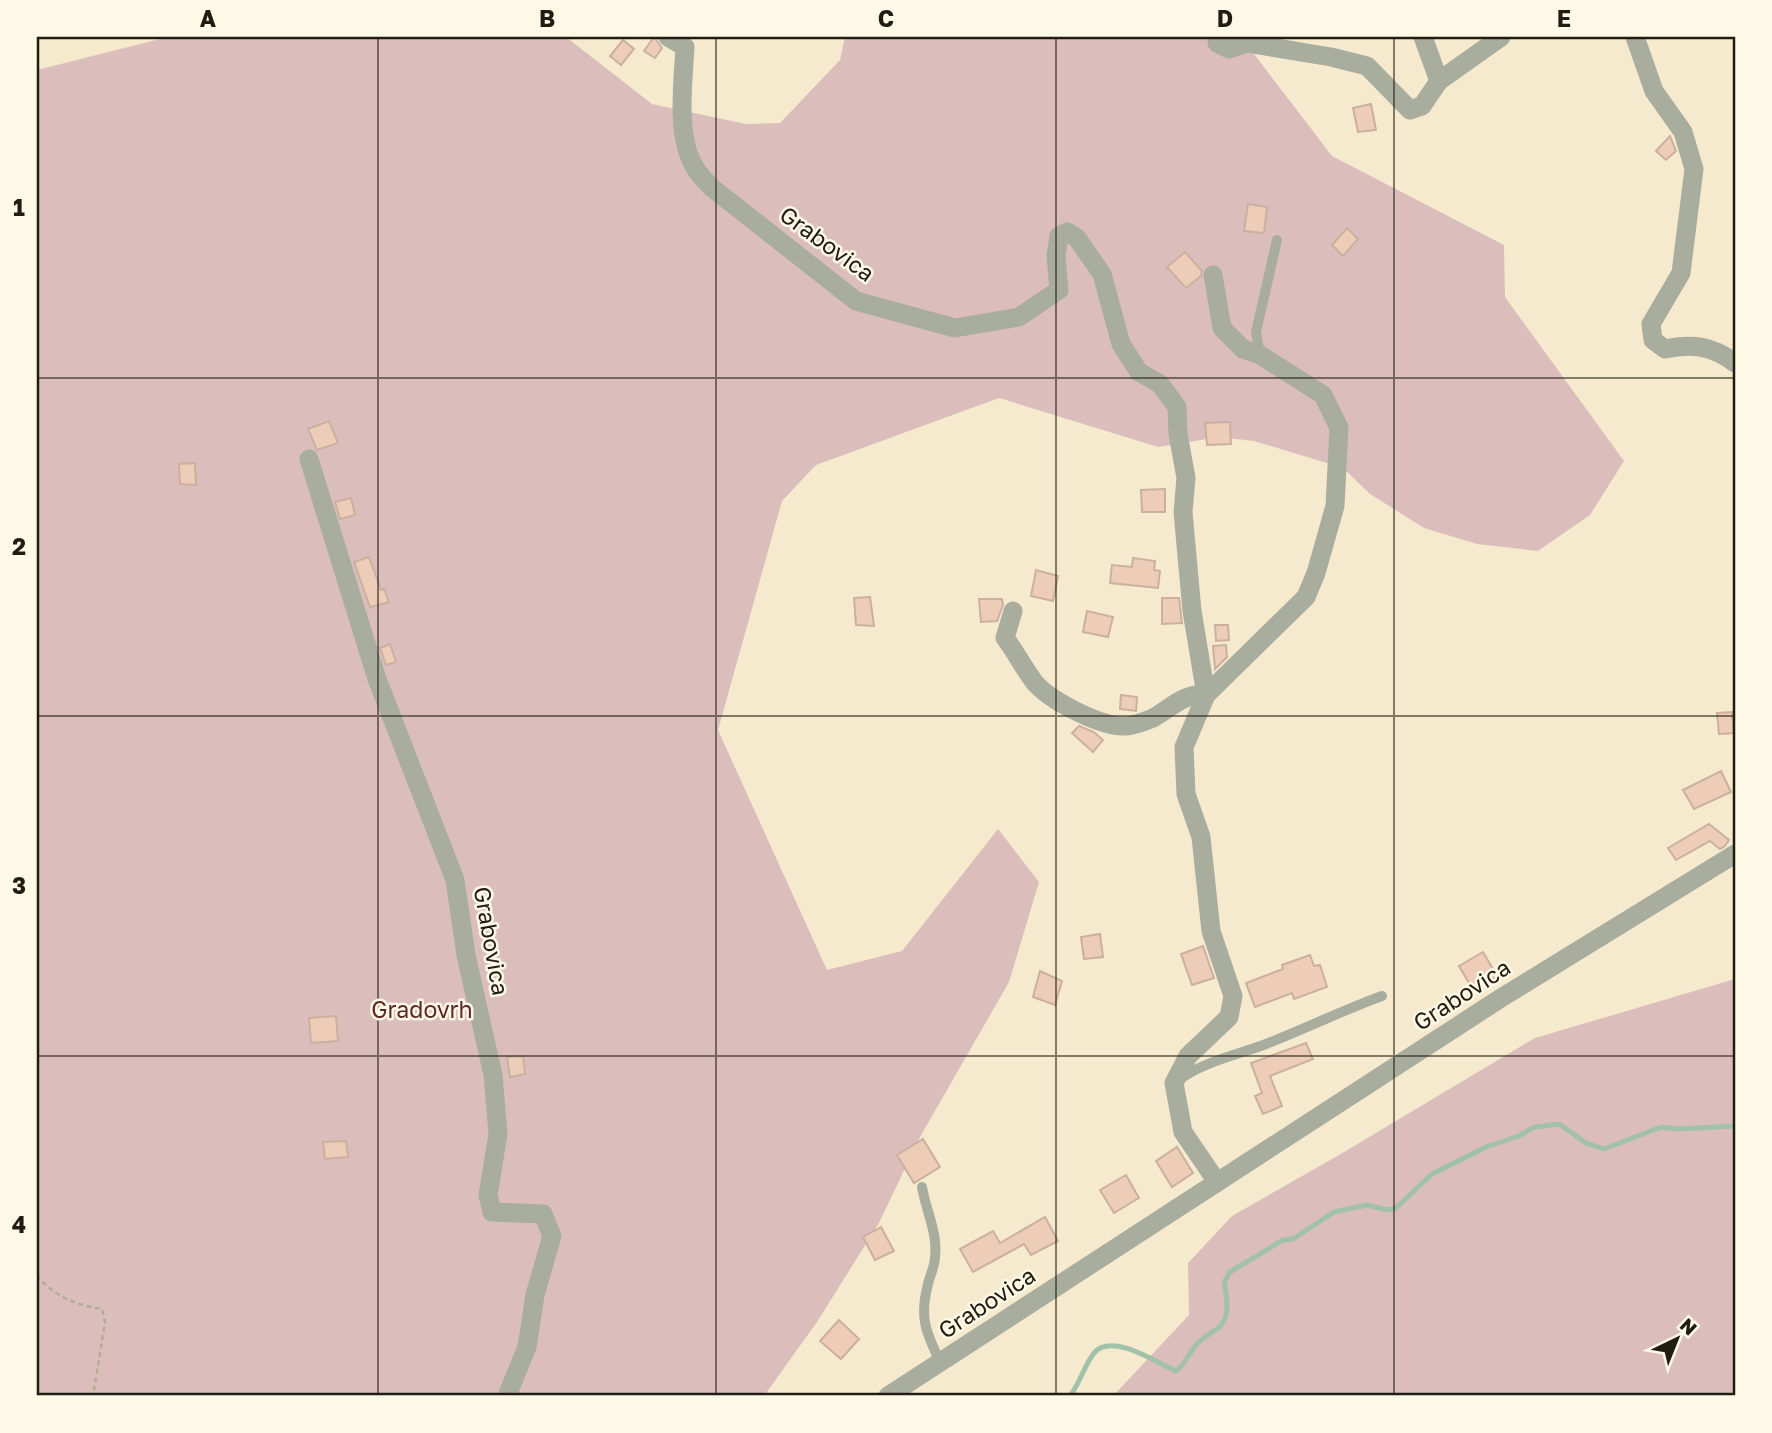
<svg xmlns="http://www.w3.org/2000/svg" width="1772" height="1433" viewBox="0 0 1772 1433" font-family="'Golos Text',sans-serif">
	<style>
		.green { fill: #dbbebc }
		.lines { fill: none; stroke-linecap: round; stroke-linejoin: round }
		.stream { stroke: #a1c1aa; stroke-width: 5 }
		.building { fill: #edcdb7; stroke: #cbb09f; stroke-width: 2 }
		.path { stroke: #b5ac95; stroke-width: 2.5; stroke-dasharray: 5 3.5; stroke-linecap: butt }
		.service { stroke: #a8ad9e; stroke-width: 10 }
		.minor { stroke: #a8ad9e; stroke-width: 19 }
		.grid { fill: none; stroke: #201c11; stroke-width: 2; stroke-opacity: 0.55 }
		.labels { text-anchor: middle; stroke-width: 5; stroke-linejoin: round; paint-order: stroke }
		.street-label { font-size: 23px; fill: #201c11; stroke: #fef8e7 }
		.park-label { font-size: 23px; fill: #5c2828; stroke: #fef8e7 }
		.neatline { fill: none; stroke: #201c11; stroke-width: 2.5 }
		.grid-label { font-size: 23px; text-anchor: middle; font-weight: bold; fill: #201c11 }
	</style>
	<rect width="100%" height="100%" fill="#f5eace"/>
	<g class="green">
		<path d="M168,37H566L652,104L746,124L780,123L840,60L845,37H1241L1332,156L1504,245L1505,297L1624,461L1590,515L1538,551L1477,544L1424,528L1370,494L1343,468L1254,441L1219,437L1158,447L999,398L816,465L782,501L718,730L827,970L902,951L998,829L1039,882L1009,982L920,1137L879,1223L817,1322L764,1396H37V70Z"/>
		<path d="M1735,979V1396H1113L1189,1315L1188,1263L1232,1216L1339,1155L1535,1038Z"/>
	</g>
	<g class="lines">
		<path class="stream" d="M1070,1396C1080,1383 1084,1366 1094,1353C1112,1332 1157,1363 1176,1371C1185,1365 1189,1353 1196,1345C1202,1338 1210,1334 1218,1328C1231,1318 1227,1296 1224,1282L1230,1272L1283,1240L1293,1239L1334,1212L1367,1205L1387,1210L1396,1208L1432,1174L1486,1147L1519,1136L1534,1127L1559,1124L1586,1143L1604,1149L1661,1127L1678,1129L1735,1126"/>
	</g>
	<g class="building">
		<path d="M654,37L662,48L655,58L644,51Z"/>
		<path d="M623,40L634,49L621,65L610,56Z"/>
		<path d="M1371,104L1376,130L1358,132L1353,108Z"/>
		<path d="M1670,136L1676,151L1666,160L1656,151Z"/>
		<path d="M1248,204L1267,207L1264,233L1244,231Z"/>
		<path d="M1347,228L1358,239L1343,256L1332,245Z"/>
		<path d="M1185,252L1202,271L1201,276L1186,288L1167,267Z"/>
		<path d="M329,421L338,443L317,450L308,429Z"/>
		<path d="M1230,422L1231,444L1207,445L1205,423Z"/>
		<path d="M195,463L196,485L180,484L179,464Z"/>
		<path d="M1165,489V512H1142L1141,490Z"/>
		<path d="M351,498L355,515L340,519L335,502Z"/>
		<path d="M369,557L381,590L384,589L389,602L370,607L354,562Z"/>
		<path d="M1133,558L1155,561L1154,570L1160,571L1158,588L1110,583L1112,565L1132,567Z"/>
		<path d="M1036,570L1058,576L1053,601L1031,596Z"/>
		<path d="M870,597L874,626L856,625L854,598Z"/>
		<path d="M1162,598H1179L1182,623L1162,624Z"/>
		<path d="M979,599H1002L1003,605L997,621L981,622Z"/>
		<path d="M1087,611L1113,617L1108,637L1083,632Z"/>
		<path d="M1215,625H1228L1229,640L1216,641Z"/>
		<path d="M390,644L396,662L386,665L380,648Z"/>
		<path d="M1226,645L1227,657L1215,669L1213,646Z"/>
		<path d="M1121,695L1137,697L1136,711L1120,709Z"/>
		<path d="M1732,712L1734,733L1719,734L1717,713Z"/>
		<path d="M1079,726L1094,732L1103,740L1093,752L1072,733Z"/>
		<path d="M1721,771L1731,792L1694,809L1683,790Z"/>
		<path d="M1709,824L1729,840L1725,846L1720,849L1710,841L1676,860L1668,848Z"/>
		<path d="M1100,934L1103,957L1084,959L1081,937Z"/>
		<path d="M1203,946L1214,978L1192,985L1181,954Z"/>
		<path d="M1483,952L1497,976L1473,990L1459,966Z"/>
		<path d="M1310,955L1314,966L1320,965L1327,987L1294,999L1292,993L1255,1007L1246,983L1283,969L1282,965Z"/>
		<path d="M1040,971L1062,981L1055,1005L1033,997Z"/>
		<path d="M336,1016L338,1041L311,1043L309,1018Z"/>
		<path d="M1306,1043L1313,1059L1270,1076L1282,1106L1263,1114L1255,1096L1262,1093L1251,1063Z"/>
		<path d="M523,1056L525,1074L510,1077L507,1057Z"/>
		<path d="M923,1139L940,1167L914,1183L897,1155Z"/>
		<path d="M346,1141L348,1157L325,1159L323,1142Z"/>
		<path d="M1177,1147L1193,1173L1172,1187L1156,1161Z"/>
		<path d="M1126,1175L1139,1198L1114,1213L1100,1190Z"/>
		<path d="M1045,1217L1058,1241L1031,1255L1024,1244L973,1272L960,1249L993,1231L1000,1243Z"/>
		<path d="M881,1227L894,1251L875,1260L863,1237Z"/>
		<path d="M839,1320L859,1339L841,1359L820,1341Z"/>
	</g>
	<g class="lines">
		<path class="path" d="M37,1275C52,1296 79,1306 102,1309L105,1322L93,1396"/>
		<g class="service">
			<path d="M1260,355L1256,332L1277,240"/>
			<path d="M1180,1079C1206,1061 1237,1055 1266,1044C1305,1029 1343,1010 1382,996"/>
			<path d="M922,1187C926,1211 938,1233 935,1257C935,1266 930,1275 928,1284C919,1318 926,1332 940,1362"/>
		</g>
		<g class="minor">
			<path d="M668,37L685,47C683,83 676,135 694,166C698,174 706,181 711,187L856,301L955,328L1019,317L1059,290L1056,256L1059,236L1067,232L1077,238L1102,274L1121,344L1139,372L1160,384L1177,407L1178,434L1186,478L1183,512L1192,611L1206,695C1184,692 1170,709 1153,718C1146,721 1134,725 1127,726C1102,728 1051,701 1035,683C1024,669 1016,652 1005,638L1013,611"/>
			<path d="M1222,37L1217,43L1229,49L1247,43L1331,57L1367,66L1410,110L1422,106L1439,81"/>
			<path d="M1423,37L1439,81L1501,37"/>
			<path d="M1635,37L1654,91L1683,132L1694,169L1681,273L1651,324L1653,340L1665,349C1692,343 1713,346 1735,363"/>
			<path d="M1213,275L1222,328L1243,349L1260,355L1323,395L1339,428L1335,506L1316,573L1306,597L1206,695L1184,747L1186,794L1201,837L1211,931L1233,996L1229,1017L1188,1056L1174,1083L1183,1132L1217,1182"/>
			<path d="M309,459L377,679L455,880L466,955L493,1075L498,1134L488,1195L492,1212L543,1214L552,1236L535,1295L527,1347L507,1396"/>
			<path d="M888,1396L1501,998L1735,854"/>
		</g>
	</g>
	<path class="grid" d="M378,37V1396M716,37V1396M1056,37V1396M1394,37V1396M37,378H1735M37,716H1735M37,1056H1735"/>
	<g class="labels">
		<g class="street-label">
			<text transform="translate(827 244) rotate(36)" y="8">Grabovica</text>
			<text transform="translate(491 941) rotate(80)" y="8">Grabovica</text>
			<text transform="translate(1462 995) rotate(-33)" y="8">Grabovica</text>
			<text transform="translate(987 1303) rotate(-33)" y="8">Grabovica</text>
		</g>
		<g class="park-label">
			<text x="422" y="1018">Gradovrh</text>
		</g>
	</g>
	<rect width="1772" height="1433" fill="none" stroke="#fef8e7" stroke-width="77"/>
	<g transform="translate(1677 1339) rotate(43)" stroke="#fef8e7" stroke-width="5" paint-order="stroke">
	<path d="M0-5L12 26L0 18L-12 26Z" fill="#201c11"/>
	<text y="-10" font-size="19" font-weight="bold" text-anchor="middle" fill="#201c11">N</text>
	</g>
	<rect x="38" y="38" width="1696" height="1356" class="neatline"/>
	<g class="grid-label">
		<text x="208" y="27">A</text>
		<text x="547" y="27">B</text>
		<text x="886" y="27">C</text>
		<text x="1225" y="27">D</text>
		<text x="1564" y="27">E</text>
		<text x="19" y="216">1</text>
		<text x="19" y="555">2</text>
		<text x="19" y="894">3</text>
		<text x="19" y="1233">4</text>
	</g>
</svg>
